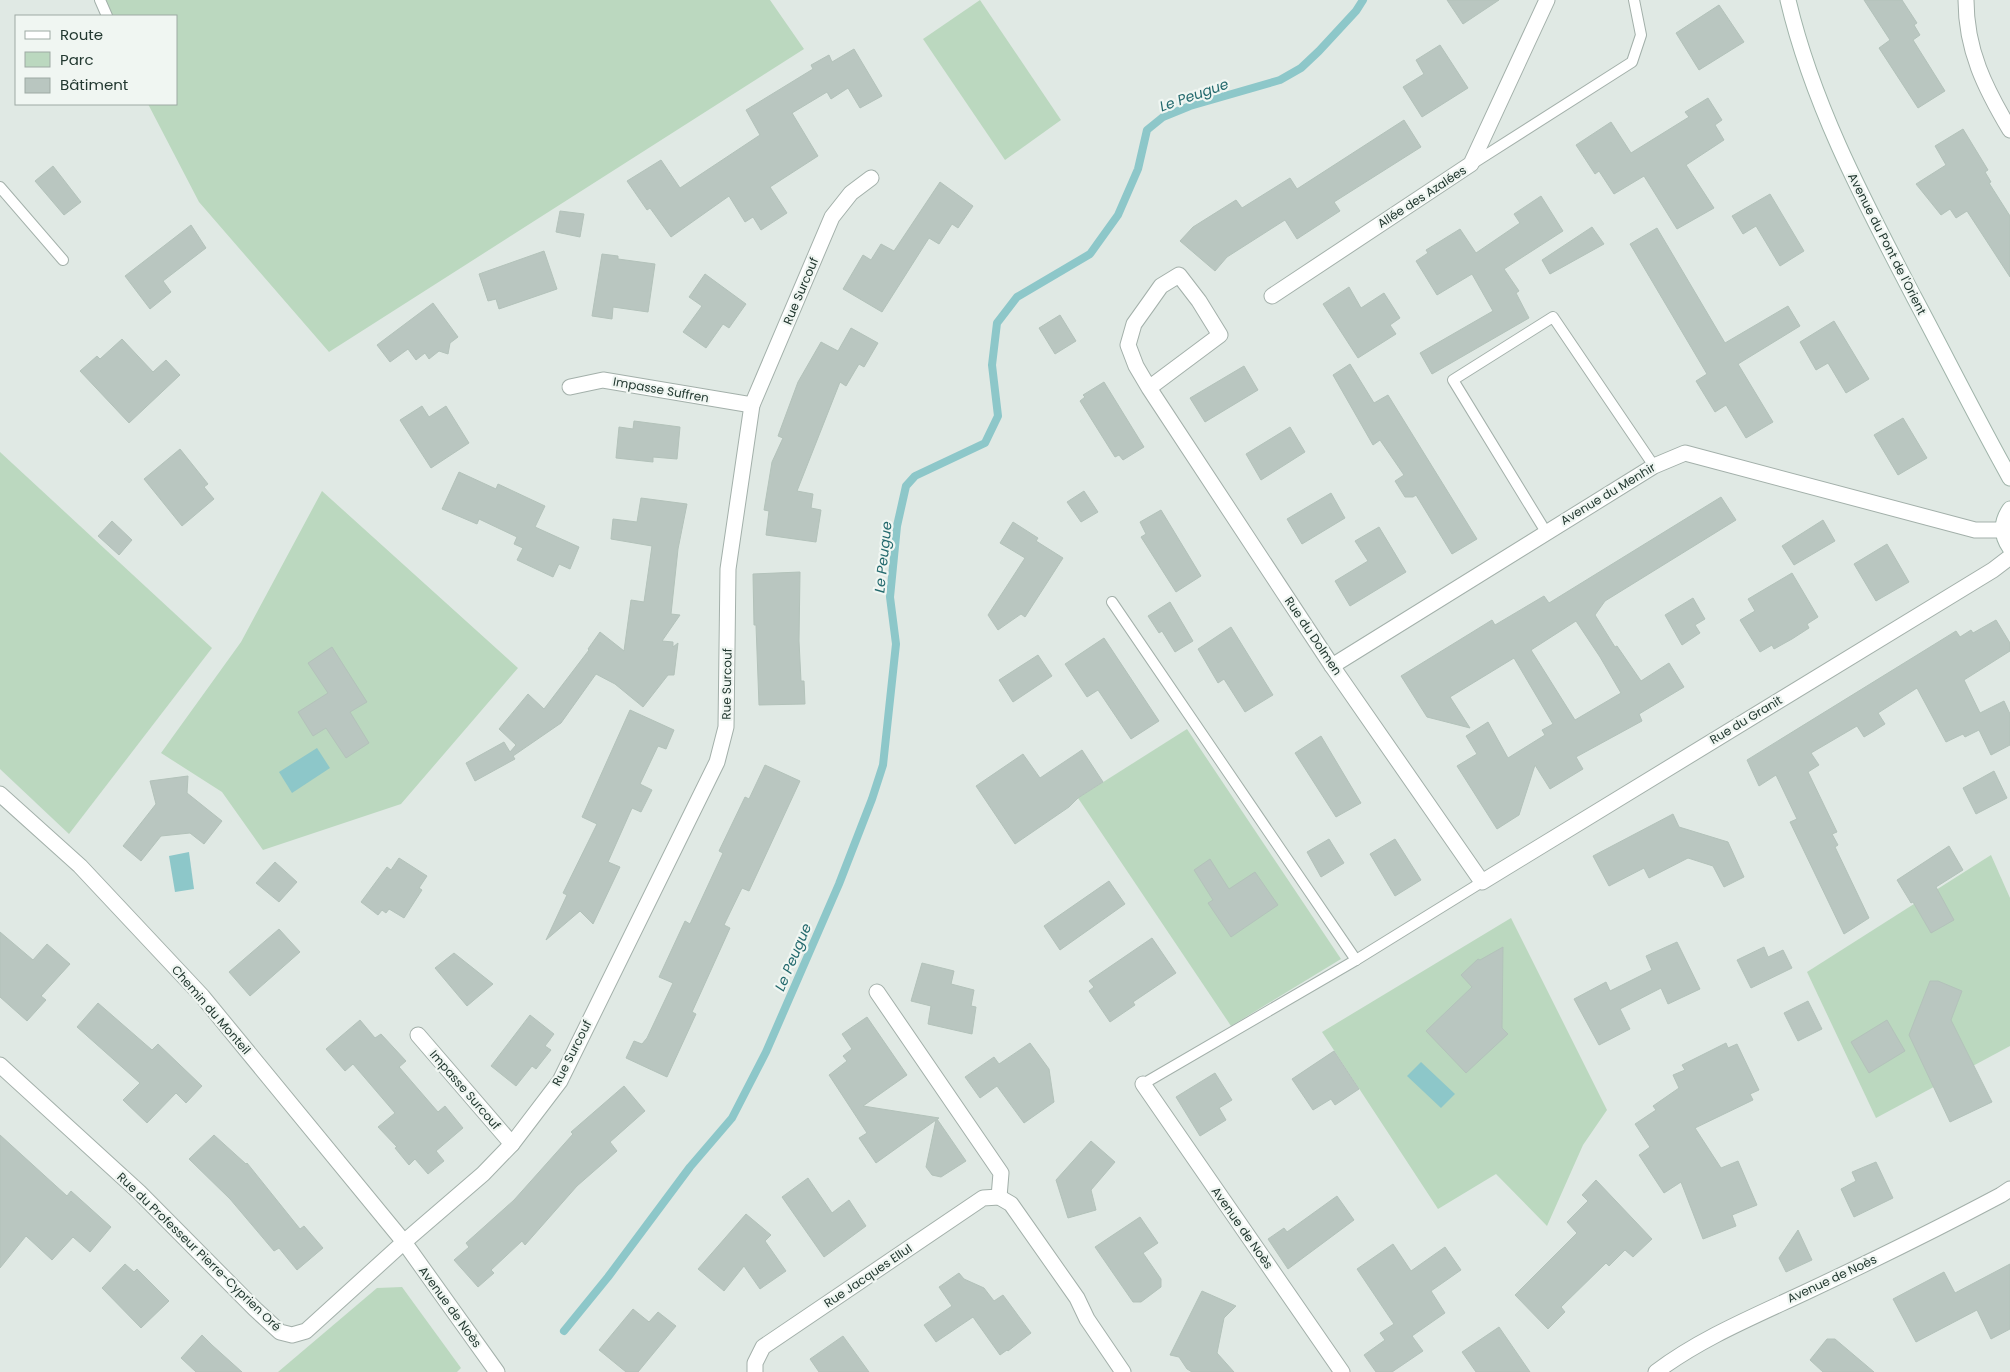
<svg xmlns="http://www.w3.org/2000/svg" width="2010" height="1372" viewBox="0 0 2010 1372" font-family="Poppins,sans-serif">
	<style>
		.green { fill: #bbd8bf }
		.water { fill: #8dc7c9 }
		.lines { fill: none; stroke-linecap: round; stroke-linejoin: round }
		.stream { stroke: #8dc7c9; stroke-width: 8 }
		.building { fill: #b9c6c0; stroke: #b3c2ba; fill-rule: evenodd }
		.lane-casing { stroke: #a3b0aa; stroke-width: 12 }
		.street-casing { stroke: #a3b0aa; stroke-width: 17 }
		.secondary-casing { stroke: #a0b4aa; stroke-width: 17 }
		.lane { stroke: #fff; stroke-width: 10 }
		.street { stroke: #fff; stroke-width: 15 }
		.secondary { stroke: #fff; stroke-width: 15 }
		.labels { text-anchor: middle; stroke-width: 4.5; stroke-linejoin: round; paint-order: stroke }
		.street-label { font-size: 12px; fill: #223830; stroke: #f0f6f2 }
		.water-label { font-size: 14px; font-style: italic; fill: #23696d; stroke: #f0f6f2 }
	</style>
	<rect width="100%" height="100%" fill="#e0e9e4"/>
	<g class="green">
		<path d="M103,0H770L804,49L329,352L199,202L148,104H176V16H109Z"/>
		<path d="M980,0L1061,120L1005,160L923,39Z"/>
		<path d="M0,452L212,648L69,834L0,769Z"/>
		<path d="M322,491L518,668L401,804L263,850L222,792L161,753L241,642Z"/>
		<path d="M1187,729L1341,959L1231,1026L1078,798Z"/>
		<path d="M1991,855L2010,898V1046L1876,1118L1807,972Z"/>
		<path d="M1511,918L1607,1110L1583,1145L1547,1226L1496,1174L1438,1209L1322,1032Z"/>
		<path d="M402,1287L461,1368L457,1372H278L377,1288Z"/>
	</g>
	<g class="water">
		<path d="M317,748L330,768L292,793L279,772Z"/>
		<path d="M189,852L194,889L175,892L169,856Z"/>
		<path d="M1421,1062L1455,1094L1441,1108L1407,1076Z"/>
	</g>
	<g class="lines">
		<path class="stream" d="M564,1331L608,1277L690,1167L732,1118L766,1052L839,884L872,799L883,765L896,644L890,597L897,526L906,486L915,476L985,443L998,416L992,365L997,323L1017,297L1090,254L1118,215L1138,169L1147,130L1163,117L1190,106L1280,80L1301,68L1319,51L1356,11L1363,0"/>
	</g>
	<g class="building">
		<path d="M1447,0H1499L1463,24Z"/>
		<path d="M1864,0H1902L1917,23L1914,25L1920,35L1913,40L1945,91L1918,108L1879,48L1890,40Z"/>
		<path d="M1719,5L1744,42L1699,70L1676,33Z"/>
		<path d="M1440,45L1468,88L1422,117L1403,87L1424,74L1416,60Z"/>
		<path d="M854,49L882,96L860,108L848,88L831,99L827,92L792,113L818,156L770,187L787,213L761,230L753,217L745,222L729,196L671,237L650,208L647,210L627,181L661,160L680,188L760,135L746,110L813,69L811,65L829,55L832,62Z"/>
		<path d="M1708,98L1722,120L1715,125L1724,140L1686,165L1714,208L1677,229L1644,176L1614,194L1599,171L1595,174L1576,145L1611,122L1631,153L1689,117L1685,112Z"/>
		<path d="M1404,120L1421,147L1334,202L1340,211L1297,239L1285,220L1227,257L1215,271L1180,241L1193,227L1236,200L1242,208L1290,178L1297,189Z"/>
		<path d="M1963,129L1988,170L1985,172L1991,182L1989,183L2010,216V277L1967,211L1956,218L1950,209L1941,215L1916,184L1946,165L1935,146Z"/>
		<path d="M53,166L81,202L64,215L35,181Z"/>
		<path d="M940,182L973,206L958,228L952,224L939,244L929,238L882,312L843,289L863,255L871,260L881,244L894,251Z"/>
		<path d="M1770,194L1804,251L1780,266L1756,226L1743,234L1732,216Z"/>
		<path d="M1541,196L1563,231L1504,269L1519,291L1516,293L1529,318L1432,374L1420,353L1493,311L1472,274L1437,295L1416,261L1428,253L1426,250L1460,229L1476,253L1520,223L1514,214Z"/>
		<path d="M560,211L584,214L580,237L556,232Z"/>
		<path d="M191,225L206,248L163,281L171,292L150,309L125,276Z"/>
		<path d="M1592,227L1604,244L1550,274L1542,260Z"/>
		<path d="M1657,228L1725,343L1788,306L1800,326L1738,364L1773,422L1746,438L1726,405L1715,412L1696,381L1707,374L1630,244Z"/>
		<path d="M544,251L557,289L499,309L496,299L488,301L479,274Z"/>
		<path d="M602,254L618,256V259L655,264L648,312L613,307L612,319L592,316Z"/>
		<path d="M705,274L746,304L729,328L723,324L706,348L683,332L702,306L689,297Z"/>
		<path d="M1349,287L1361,308L1384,293L1400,318L1390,325L1396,334L1358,358L1323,304Z"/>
		<path d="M433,303L458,337L450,343L448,354L439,351L429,359L425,353L416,360L408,349L390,362L377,345Z"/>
		<path d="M1060,315L1076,341L1055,354L1039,328Z"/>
		<path d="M1834,321L1869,379L1846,393L1828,363L1816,370L1800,342Z"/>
		<path d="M851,328L878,343L864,367L859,364L846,386L840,382L797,491L813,494L811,508L821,510L816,542L766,535L769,511L764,510L772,462L783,438L778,436L798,382L821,342L838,351Z"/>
		<path d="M122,339L153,372L166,360L180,375L129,423L80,371L97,356L100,359Z"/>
		<path d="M1350,364L1374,403L1388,395L1477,539L1452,554L1416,495L1413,497H1405L1395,481L1404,475L1380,440L1373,445L1333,375Z"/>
		<path d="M1244,366L1258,390L1205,422L1190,398Z"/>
		<path d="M1104,382L1144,447L1123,460L1119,455L1115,457L1080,401L1085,397L1083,395Z"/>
		<path d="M422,406L429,417L446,406L469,443L431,468L400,420Z"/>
		<path d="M1903,418L1927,458L1898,475L1874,435Z"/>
		<path d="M634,421L680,427L677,459L653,457V462L616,458L619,427L633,429Z"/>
		<path d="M1290,427L1305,452L1261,480L1246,454Z"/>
		<path d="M180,449L208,484L204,487L214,499L182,526L144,479Z"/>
		<path d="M459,472L496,489L498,484L545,506L535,527L579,547L570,569L559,564L553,577L517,560L523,548L514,544L517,537L479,519L477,524L442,509Z"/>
		<path d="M1084,491L1098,512L1081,522L1067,502Z"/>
		<path d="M1331,493L1345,518L1302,544L1287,519Z"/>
		<path d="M1721,497L1736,520L1605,601L1595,615L1615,647L1617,646L1641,681L1669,663L1684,687L1639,714L1642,721L1576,757L1583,769L1550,789L1535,765L1519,815L1497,829L1457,766L1477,754L1466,736L1488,722L1508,758L1545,735L1542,730L1553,724L1514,658L1450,697L1470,728L1427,717L1401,676L1492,620L1495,625L1544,596L1549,603ZM1576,621L1600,657L1621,693L1575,720L1531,650Z"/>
		<path d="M641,498L687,504L678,549L671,614L680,615L662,641L673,642V647L678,643L674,675H668L643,707L615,684L596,674L561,723L513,756L515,759L475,781L466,763L504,742L510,752L516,745L499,729L528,694L544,709L589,650L588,649L600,632L624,651L631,600L644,602L652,546L611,539L613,519L637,522Z"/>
		<path d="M1161,510L1201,576L1176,592L1141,537L1146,534L1140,522Z"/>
		<path d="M1823,520L1835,541L1794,565L1782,546Z"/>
		<path d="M112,521L132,540L119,555L98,536Z"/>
		<path d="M1013,522L1038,538L1036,541L1063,558L1025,617L1021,614L998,630L988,615L1025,558L1000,543Z"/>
		<path d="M1379,527L1406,572L1350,606L1335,581L1368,561L1355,541Z"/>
		<path d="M1887,544L1909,582L1876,601L1854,564Z"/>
		<path d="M800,572L799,641L801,681H804L805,704L759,705L756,625H754L753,574Z"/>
		<path d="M1792,573L1818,617L1807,624L1809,628L1792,639L1774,649L1772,645L1760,652L1740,620L1755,611L1748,599Z"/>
		<path d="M1693,598L1705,619L1695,625L1700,633L1682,645L1665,615Z"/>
		<path d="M1170,602L1193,641L1175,652L1162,631L1159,633L1148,616Z"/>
		<path d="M1996,620L2010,643V651L1964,680L1980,713L2004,701L2010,714V745L1991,755L1979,730L1965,737L1963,734L1946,742L1917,688L1878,713L1885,724L1874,731L1864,737L1857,726L1811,753L1819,765L1808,772L1837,832L1832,834L1838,845L1835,847L1869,918L1844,934L1790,822L1797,819L1776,775L1759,786L1747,760L1956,631L1960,637L1971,630L1973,633Z"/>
		<path d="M1231,627L1273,695L1245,712L1224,679L1218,683L1198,649Z"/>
		<path d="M1104,638L1159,721L1131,739L1098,690L1087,697L1065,664Z"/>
		<path d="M332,647L367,702L350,712L369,743L346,758L326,728L313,736L298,712L328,693L308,663Z"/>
		<path d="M1038,655L1052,676L1013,702L999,680Z"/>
		<path d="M630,710L674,730L666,749L658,746L640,784L652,790L641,812L632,808L608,862L620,867L593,924L580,911L546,940L567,895L563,893L597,824L582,817Z"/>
		<path d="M1321,736L1361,803L1336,817L1295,753Z"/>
		<path d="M1082,750L1103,782L1078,798L1069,807L1015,844L976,786L1023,754L1040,778Z"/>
		<path d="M765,765L800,781L749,891L742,888L724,925L730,928L692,1012L696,1014L667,1077L626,1058L634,1041L642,1044L647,1038L673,983L659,977L685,921L690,924L723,853L719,851L745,797L749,799Z"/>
		<path d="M1994,771L2007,798L1976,814L1963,788Z"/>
		<path d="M188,776L187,793L222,821L204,844L190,833L161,836L141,861L123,846L156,804L150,781Z"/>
		<path d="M1673,814L1679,827L1728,842L1744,877L1724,887L1713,866L1688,858L1649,878L1644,868L1609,886L1593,856Z"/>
		<path d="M1329,839L1344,863L1321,877L1307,852Z"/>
		<path d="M1395,839L1421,880L1395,896L1370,854Z"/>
		<path d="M1949,846L1963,870L1936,887L1954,920L1931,933L1913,902L1911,903L1897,880Z"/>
		<path d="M399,858L427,876L419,888L422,890L404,918L389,909L386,913L382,910L378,915L361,902L387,867L391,870Z"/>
		<path d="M1210,859L1229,889L1255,872L1278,905L1231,937L1208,903L1213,900L1194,870Z"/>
		<path d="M275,862L297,882L279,902L256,883Z"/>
		<path d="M1109,881L1125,904L1060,950L1044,926Z"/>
		<path d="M279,929L300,952L250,996L229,972Z"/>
		<path d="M0,932L33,960L47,944L70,964L41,996L46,1000L27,1021L0,997Z"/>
		<path d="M1152,938L1176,973L1133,1002L1135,1005L1110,1022L1089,991L1094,987L1089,981Z"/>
		<path d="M1677,942L1700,989L1668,1004L1661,988L1620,1009L1630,1029L1599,1045L1574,999L1606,982L1610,991L1652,970L1646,956Z"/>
		<path d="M1503,947L1502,1028L1508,1034L1466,1073L1426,1031L1472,987L1461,975L1478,959L1480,960Z"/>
		<path d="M1764,947L1768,957L1783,950L1792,968L1751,988L1737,960Z"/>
		<path d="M454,953L493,984L467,1006L435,968Z"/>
		<path d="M922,963L954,971L951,984L974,990L971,1006L976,1007L972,1034L928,1024L931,1006L911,1001Z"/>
		<path d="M1930,981H1938L1962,991L1951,1020L1992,1102L1950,1122L1909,1035Z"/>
		<path d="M1808,1001L1822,1029L1798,1041L1784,1013Z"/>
		<path d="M98,1003L152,1050L158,1044L202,1086L186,1103L176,1093L147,1123L123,1100L140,1083L77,1027Z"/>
		<path d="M530,1015L554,1034L545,1046L551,1050L536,1069L532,1066L516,1086L491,1066Z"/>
		<path d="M867,1017L907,1075L863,1106L939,1118L937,1119L966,1161L941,1177L932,1175L926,1167L936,1120L876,1163L859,1138L867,1133L829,1075L847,1061L843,1056L852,1049L842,1034Z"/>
		<path d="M360,1020L375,1038L381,1034L406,1061L399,1067L438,1112L445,1106L463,1128L436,1151L444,1161L428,1174L415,1159L409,1165L395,1148L397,1147L378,1127L395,1113L353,1064L345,1071L326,1049Z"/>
		<path d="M1887,1020L1905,1051L1869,1073L1851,1042Z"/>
		<path d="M1030,1043L1049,1069L1054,1102L1024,1123L997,1086L980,1098L965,1077L994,1057L999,1064Z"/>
		<path d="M1726,1043L1728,1048L1737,1044L1759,1090L1750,1094L1753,1100L1695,1128L1721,1168L1738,1161L1757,1205L1732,1215L1736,1226L1703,1239L1681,1182L1664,1193L1639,1155L1650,1147L1635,1124L1656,1110L1653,1106L1679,1088L1673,1075L1685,1070L1682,1065Z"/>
		<path d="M1334,1051L1359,1089L1335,1105L1331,1099L1313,1110L1292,1079Z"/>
		<path d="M1215,1073L1232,1100L1219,1108L1226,1120L1200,1136L1176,1097Z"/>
		<path d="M624,1086L645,1111L610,1142L617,1151L577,1186L525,1245L522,1241L491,1270L494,1273L478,1287L454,1260L469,1247L466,1243L514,1200L573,1134L571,1132Z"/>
		<path d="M0,1135L67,1196L71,1191L111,1227L90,1252L73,1237L52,1260L26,1236L0,1268Z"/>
		<path d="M214,1135L246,1164L247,1163L300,1229L304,1226L323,1248L297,1270L279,1248L274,1251L230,1199L189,1159Z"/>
		<path d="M1091,1141L1115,1162L1091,1190L1096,1210L1068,1218L1056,1180Z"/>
		<path d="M1876,1162L1893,1198L1854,1217L1841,1189L1856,1181L1852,1172Z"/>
		<path d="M808,1178L832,1213L849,1200L866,1226L824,1257L782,1197Z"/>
		<path d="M1596,1180L1652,1239L1633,1257L1625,1250L1609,1266L1606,1263L1561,1307L1565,1312L1548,1329L1515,1295L1577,1233L1567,1222L1588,1201L1582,1195Z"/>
		<path d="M1337,1196L1354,1220L1288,1269L1268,1239L1284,1228L1287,1232Z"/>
		<path d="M746,1214L771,1235L765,1241L786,1271L760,1289L744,1266L724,1291L698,1269Z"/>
		<path d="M1140,1217L1158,1243L1143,1253L1161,1279V1287L1141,1302H1133L1095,1247Z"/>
		<path d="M1798,1230L1812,1260L1786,1272L1779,1258Z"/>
		<path d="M1393,1244L1411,1271L1445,1247L1461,1270L1431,1291L1445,1313L1412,1336L1423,1351L1392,1372H1376L1364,1355L1385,1340L1380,1333L1394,1324L1357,1269Z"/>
		<path d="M125,1264L134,1272L137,1269L169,1301L141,1328L102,1288Z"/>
		<path d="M2010,1264V1329L1991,1339L1977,1310L1916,1342L1893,1299L1944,1272L1955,1293Z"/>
		<path d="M959,1273L964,1279L984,1288L994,1301L1003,1295L1031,1333L1008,1351L1007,1350L1000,1355L973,1317L936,1342L924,1325L952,1306L939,1287Z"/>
		<path d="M1202,1291L1236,1306L1224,1318L1217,1353L1234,1372H1192L1187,1369L1179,1357L1170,1355Z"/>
		<path d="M633,1309L649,1322L658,1312L676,1326L638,1372H626L599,1350Z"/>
		<path d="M1499,1327L1530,1372H1476L1462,1352Z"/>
		<path d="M202,1335L212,1345L242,1372H196L181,1358Z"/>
		<path d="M843,1336L869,1372H819L810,1359Z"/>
		<path d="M1827,1339H1835L1874,1372H1823L1810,1360Z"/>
	</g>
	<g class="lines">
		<defs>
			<g id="lane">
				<path d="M100,0L107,16"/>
				<path d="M1472,164L1632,62L1641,35L1634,0"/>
				<path d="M0,187L63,260"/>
				<path d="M1546,532L1453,380L1553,317L1654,466"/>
				<path d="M1112,602L1356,960"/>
				<path d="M1143,1084L1356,960L1482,882"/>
			</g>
			<g id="street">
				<path d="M1966,0C1966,50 1985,88 2010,130"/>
				<path d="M1272,296L1471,164L1547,0"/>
				<path d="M570,387L603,380L752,405"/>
				<path d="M1149,388L1220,335L1199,301L1179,275L1161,286L1149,303L1134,324L1128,345L1136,366L1149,388L1332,666L1482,882L1993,570L2010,557"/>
				<path d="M1332,666L1654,466L1685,453L1975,530H2003"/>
				<path d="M0,794L80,866L202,996L404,1242L497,1372"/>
				<path d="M877,992L1001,1173L999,1197"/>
				<path d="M418,1035L512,1144"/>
				<path d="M0,1065L139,1192L255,1309L280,1332L292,1335L306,1331L404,1242L483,1174L512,1144L560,1081L717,762L726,727L728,569L752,405L832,217L851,193L871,178"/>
				<path d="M1143,1084L1342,1372"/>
				<path d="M755,1372V1363L763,1347L983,1198L999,1197L1011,1204L1077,1298L1087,1319L1123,1372"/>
				<path d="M1656,1372C1701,1338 1755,1316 1806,1292C1872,1261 1937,1229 2001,1195L2010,1189"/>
			</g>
			<g id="secondary">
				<path d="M1788,0C1813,106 1864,201 1914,297C1946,357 1977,419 2010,478"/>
				<path d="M2010,509C2001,522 2001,535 2010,548"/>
			</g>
		</defs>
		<use href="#lane" class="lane-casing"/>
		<use href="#street" class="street-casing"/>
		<use href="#secondary" class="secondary-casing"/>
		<use href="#lane" class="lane"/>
		<use href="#street" class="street"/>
		<use href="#secondary" class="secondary"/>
	</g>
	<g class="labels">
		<g class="street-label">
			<text transform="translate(1422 197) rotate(-33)" y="4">Allée des Azalées</text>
			<text transform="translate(1887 244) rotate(63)" y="4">Avenue du Pont de l'Orient</text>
			<text transform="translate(801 291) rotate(-67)" y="4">Rue Surcouf</text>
			<text transform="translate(661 390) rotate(10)" y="4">Impasse Suffren</text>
			<text transform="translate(1608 494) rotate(-31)" y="4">Avenue du Menhir</text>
			<text transform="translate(1313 636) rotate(56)" y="4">Rue du Dolmen</text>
			<text transform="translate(727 684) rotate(-89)" y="4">Rue Surcouf</text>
			<text transform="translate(1746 720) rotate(-31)" y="4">Rue du Granit</text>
			<text transform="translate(211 1010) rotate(49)" y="4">Chemin du Monteil</text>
			<text transform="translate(572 1053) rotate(-63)" y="4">Rue Surcouf</text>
			<text transform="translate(465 1090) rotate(49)" y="4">Impasse Surcouf</text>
			<text transform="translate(1242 1228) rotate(55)" y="4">Avenue de Noès</text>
			<text transform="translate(199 1252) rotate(44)" y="4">Rue du Professeur Pierre-Cyprien Oré</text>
			<text transform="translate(868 1276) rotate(-34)" y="4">Rue Jacques Ellul</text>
			<text transform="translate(1832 1279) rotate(-25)" y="4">Avenue de Noès</text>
			<text transform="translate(450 1307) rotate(54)" y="4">Avenue de Noès</text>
		</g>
		<g class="water-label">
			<text transform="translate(1194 95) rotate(-19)" y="5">Le Peugue</text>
			<text transform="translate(883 557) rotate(-84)" y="5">Le Peugue</text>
			<text transform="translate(793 957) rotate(-67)" y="5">Le Peugue</text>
		</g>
	</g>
	<rect x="15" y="15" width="162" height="90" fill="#f0f6f2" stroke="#9eaaa4"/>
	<rect x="25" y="31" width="25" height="8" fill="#ffffff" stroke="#9eaaa4"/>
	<text x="60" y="40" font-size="15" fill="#223830">Route</text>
	<rect x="25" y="52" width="25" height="15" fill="#bbd8bf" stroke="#9eaaa4"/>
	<text x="60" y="65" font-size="15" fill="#223830">Parc</text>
	<rect x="25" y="78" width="25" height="15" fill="#b9c6c0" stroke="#9eaaa4"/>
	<text x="60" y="90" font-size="15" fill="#223830">Bâtiment</text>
</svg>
